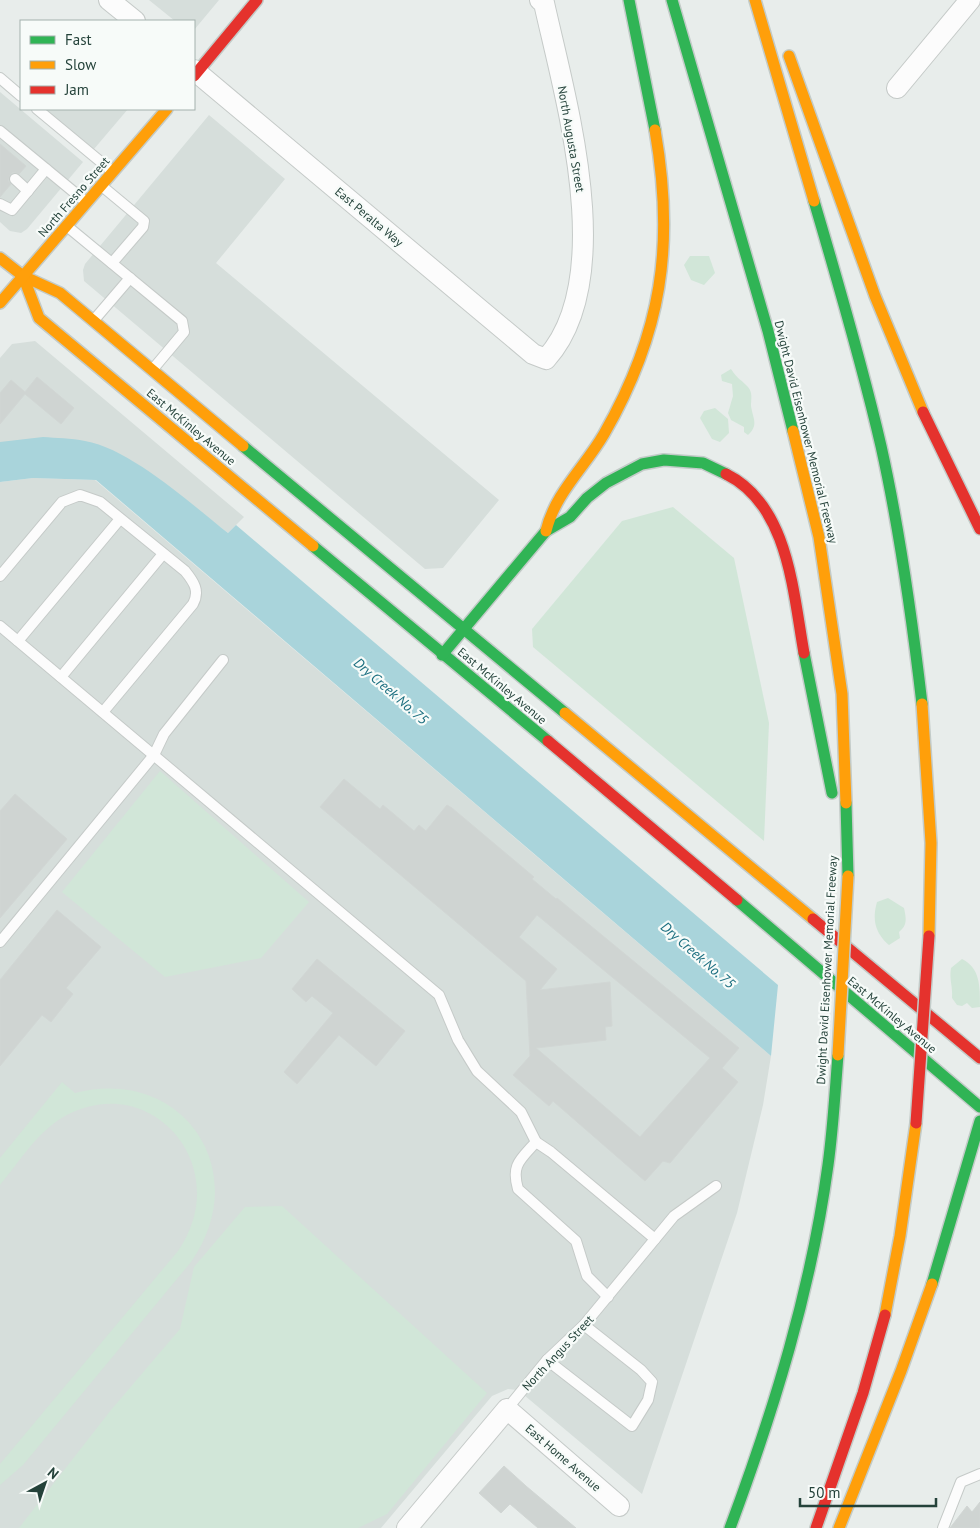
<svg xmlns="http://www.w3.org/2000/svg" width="980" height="1528" viewBox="0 0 980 1528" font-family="'PT Sans',sans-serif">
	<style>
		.built { fill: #d6dedb }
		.green { fill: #d1e6d8 }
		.water { fill: #a9d4db }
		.building { fill: #cfd4d2; stroke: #d1d6d4; fill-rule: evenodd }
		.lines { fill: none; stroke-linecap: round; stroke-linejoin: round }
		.lane-casing { stroke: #c5cac8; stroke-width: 12 }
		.street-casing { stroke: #c5cac8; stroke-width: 22 }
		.fast-casing { stroke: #c3cbc8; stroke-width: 14 }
		.slow-casing { stroke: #c3cbc8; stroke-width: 14 }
		.jam-casing { stroke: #c3cbc8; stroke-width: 14 }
		.lane { stroke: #fcfcfc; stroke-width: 10 }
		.street { stroke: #fcfcfc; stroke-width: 20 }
		.fast { stroke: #30b455; stroke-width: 11 }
		.slow { stroke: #ff9f0a; stroke-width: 11 }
		.jam { stroke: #e5322d; stroke-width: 11 }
		.slow-bridge-casing { stroke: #c3ccc9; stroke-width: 14; stroke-linecap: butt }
		.jam-bridge-casing { stroke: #c3ccc9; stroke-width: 14; stroke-linecap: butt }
		.slow-bridge { stroke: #ff9f0a; stroke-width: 11 }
		.jam-bridge { stroke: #e5322d; stroke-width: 11 }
		.labels { text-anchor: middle; stroke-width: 4.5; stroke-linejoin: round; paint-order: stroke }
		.street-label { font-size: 12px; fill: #24423a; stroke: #f7fbf9 }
		.water-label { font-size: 14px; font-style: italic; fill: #1c6f80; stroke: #f7fbf9 }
	</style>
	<rect width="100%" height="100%" fill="#e8edeb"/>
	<g class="built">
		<path d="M149,0H219L194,30V21H175Z"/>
		<path d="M0,92L83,162L27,229L21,233L10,231L0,222Z"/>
		<path d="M45,109H128L94,149Z"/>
		<path d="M209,115L285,179L216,263L499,500L443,568L425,569L84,281L83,270L85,264Z"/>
		<path d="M35,341L244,517L228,533L132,461L0,442V358L12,344Z"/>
		<path d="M33,478L95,480L771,1056L763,1105L737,1213L642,1494L524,1395L517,1390L508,1389L492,1396L381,1528H0V482Z"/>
	</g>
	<g class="green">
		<path d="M690,256H709L715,273L704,285L691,280L684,265Z"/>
		<path d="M731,369C737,379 742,380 748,387C753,393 751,399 751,406C753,419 759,425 748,435L744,432V427L731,420L728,413L733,396L732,384L722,381L721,375Z"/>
		<path d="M715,408L728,419L729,433L720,442L712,439L700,418L704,411Z"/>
		<path d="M673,507L734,558L769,723L764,841L533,647L532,629L622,521Z"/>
		<path d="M160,771L309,902L261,958L165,977L62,892Z"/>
		<path d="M888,898L904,908C906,918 908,925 899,932L900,938L889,945C875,933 872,919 877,902Z"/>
		<path d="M962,959C980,968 980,985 980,1007L972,1008L967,1003L962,1006L957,1005L952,998C953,987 949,979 951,968Z"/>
		<path d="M62,1082L75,1093C182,1065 255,1171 191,1262L23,1465L0,1485V1464L178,1251C236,1167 151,1069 65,1116C38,1131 19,1162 0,1185V1158Z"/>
		<path d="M282,1206L487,1393L387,1514L358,1528H19L111,1410L180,1329L194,1267L245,1207Z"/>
	</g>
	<path class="water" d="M43,437C56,438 71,438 85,441C131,449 191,504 228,533L236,525L778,985L771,1056L96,480L33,478L0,482V442Z"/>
	<g class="building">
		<path d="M0,144L26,166L19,174L13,172L10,175L8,181L11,184L0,197Z"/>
		<path d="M37,377L74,408L61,424L25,394L0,424V393L11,380L25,392Z"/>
		<path d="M344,779L380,809L383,805L414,831L419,825L426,831L447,805L452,808L534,877L532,879L556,899L557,898L739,1048L722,1068L738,1082L670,1163L663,1161L645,1181L553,1101L549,1106L513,1075L530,1056L526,981L320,807ZM537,915L710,1058L640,1137L536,1048L606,1040L605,1027L612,1026L610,982L540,990L557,969L519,937Z"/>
		<path d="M15,794L67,839L0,918V811Z"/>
		<path d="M57,910L101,947L66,988L73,994L51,1022L42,1015L0,1066V980Z"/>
		<path d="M317,959L405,1031L376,1066L339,1035L297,1084L284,1072L333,1013L312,996L306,1002L292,989Z"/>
		<path d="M504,1466L526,1486L576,1528H538L510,1504L501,1513L479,1493Z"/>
		<path d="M980,1502V1528H950L967,1506L972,1512Z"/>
	</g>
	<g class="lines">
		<defs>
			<g id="lane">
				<path d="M0,78L21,96"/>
				<path d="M37,109L113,172"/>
				<path d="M0,131L86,202"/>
				<path d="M15,179L28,191"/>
				<path d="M103,187L144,221L143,227L112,263"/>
				<path d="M0,204L12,210L46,169"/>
				<path d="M68,227L182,321L184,332L153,369"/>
				<path d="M94,320L130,278"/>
				<path d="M0,576L62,502L80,495L100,502L185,571C194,582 200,591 193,604L103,712"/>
				<path d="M0,626L439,995L458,1040L477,1071L521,1112L536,1142C520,1160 511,1165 518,1189L576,1241L587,1276L608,1297"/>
				<path d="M18,641L120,519"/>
				<path d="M61,677L163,554"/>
				<path d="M0,942L154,755L164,734L223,660"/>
				<path d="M536,1142L551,1152L655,1239"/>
				<path d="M547,1360L632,1426L648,1400L652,1382L641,1370L584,1325"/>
				<path d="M507,1409L547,1360L584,1325L674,1216L716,1186"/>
				<path d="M943,1528L961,1482L980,1474"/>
			</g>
			<g id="street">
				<path d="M109,0L135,21"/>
				<path d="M194,70L533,354L546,359C619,278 565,98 544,3L540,0"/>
				<path d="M897,88L970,0"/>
				<path d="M407,1528L507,1409L619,1506"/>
			</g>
			<g id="fast">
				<path d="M629,0L655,130"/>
				<path d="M672,0L768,331L793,431"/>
				<path d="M814,201C838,282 862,364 881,446C900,531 912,618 922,704"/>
				<path d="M243,446L565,713"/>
				<path d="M313,546L548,741"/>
				<path d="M804,653L832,793"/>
				<path d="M442,655L546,531L570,517L587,498L606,483L642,464L664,460L703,463L726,474"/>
				<path d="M846,803L848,876"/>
				<path d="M737,900L980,1107"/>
				<path d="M932,1284L980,1121"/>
				<path d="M730,1528C774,1410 811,1290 828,1165C833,1129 835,1092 838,1055"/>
			</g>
			<g id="slow">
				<path d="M755,0L814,201"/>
				<path d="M789,56L875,296L923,412"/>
				<path d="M0,258L23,276L60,293L243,446"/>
				<path d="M23,276L39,318L313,546"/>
				<path d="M0,303L167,109"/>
				<path d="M793,431L819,537L842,694L846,803"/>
				<path d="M546,531C555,493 585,467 604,434C662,333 675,245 655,130"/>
				<path d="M922,704L931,843L929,936"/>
				<path d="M565,713L813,919"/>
				<path d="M885,1315L900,1236L916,1123"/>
				<path d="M839,1528L901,1371L932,1284"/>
			</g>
			<g id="jam">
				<path d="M194,76L257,0"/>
				<path d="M923,412L980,529"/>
				<path d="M726,474C789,505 793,593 804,653"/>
				<path d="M548,741L737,900"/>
				<path d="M813,919L980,1058"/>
				<path d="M816,1528L863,1393L885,1315"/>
			</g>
		</defs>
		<use href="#lane" class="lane-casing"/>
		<use href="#street" class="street-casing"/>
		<use href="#fast" class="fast-casing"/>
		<use href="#slow" class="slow-casing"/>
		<use href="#jam" class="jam-casing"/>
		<use href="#lane" class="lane"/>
		<use href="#street" class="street"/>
		<use href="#fast" class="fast"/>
		<use href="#slow" class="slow"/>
		<use href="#jam" class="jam"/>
		<defs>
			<path id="slow-bridge" d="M838,1055L848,876"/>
			<path id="jam-bridge" d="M916,1123L929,936"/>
		</defs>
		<use href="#slow-bridge" class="slow-bridge-casing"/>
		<use href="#jam-bridge" class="jam-bridge-casing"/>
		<use href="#slow-bridge" class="slow-bridge"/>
		<use href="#jam-bridge" class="jam-bridge"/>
	</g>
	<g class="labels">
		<g class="street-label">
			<text transform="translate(571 139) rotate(80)" y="4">North Augusta Street</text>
			<text transform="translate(74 197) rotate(-49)" y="4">North Fresno Street</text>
			<text transform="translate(369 217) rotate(40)" y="4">East Peralta Way</text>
			<text transform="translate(191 427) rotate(40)" y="4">East McKinley Avenue</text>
			<text transform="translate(806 432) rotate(76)" y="4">Dwight David Eisenhower Memorial Freeway</text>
			<text transform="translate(502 686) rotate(40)" y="4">East McKinley Avenue</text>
			<text transform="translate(827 970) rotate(-87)" y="4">Dwight David Eisenhower Memorial Freeway</text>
			<text transform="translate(892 1015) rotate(40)" y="4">East McKinley Avenue</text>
			<text transform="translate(558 1353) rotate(-47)" y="4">North Angus Street</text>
			<text transform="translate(563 1458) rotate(41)" y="4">East Home Avenue</text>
		</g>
		<g class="water-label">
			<text transform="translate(391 691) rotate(41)" y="5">Dry Creek No. 75</text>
			<text transform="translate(698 955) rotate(41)" y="5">Dry Creek No. 75</text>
		</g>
	</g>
	<rect x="20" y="20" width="175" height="90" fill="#f7fbf9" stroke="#a3b1ad"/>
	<rect x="30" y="36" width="25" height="8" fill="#30b455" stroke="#a3b1ad"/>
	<text x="65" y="45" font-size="15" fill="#24423a">Fast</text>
	<rect x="30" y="61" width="25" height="8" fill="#ff9f0a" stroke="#a3b1ad"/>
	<text x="65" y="70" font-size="15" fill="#24423a">Slow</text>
	<rect x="30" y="86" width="25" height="8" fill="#e5322d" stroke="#a3b1ad"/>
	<text x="65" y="95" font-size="15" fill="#24423a">Jam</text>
	<g transform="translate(45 1483) rotate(40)" stroke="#f7fbf9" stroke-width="4" paint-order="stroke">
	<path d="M0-4L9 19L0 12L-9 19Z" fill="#24423a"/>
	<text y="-8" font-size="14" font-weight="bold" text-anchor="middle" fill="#24423a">N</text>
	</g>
	<path d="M800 1498v8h136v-8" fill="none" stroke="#24423a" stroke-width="2.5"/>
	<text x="808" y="1498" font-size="15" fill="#24423a" stroke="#f7fbf9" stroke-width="4" paint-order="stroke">50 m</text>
</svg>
